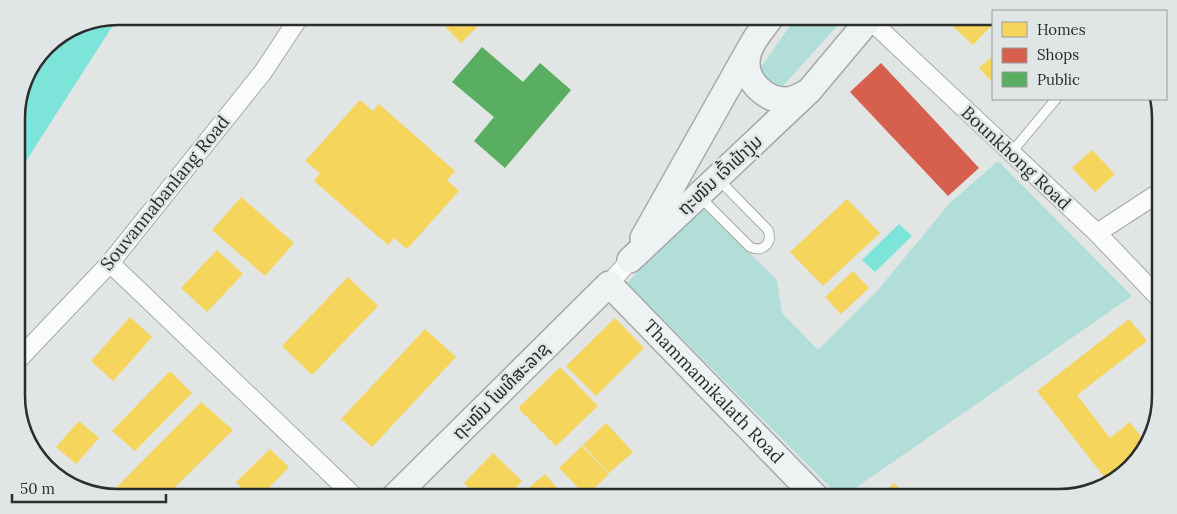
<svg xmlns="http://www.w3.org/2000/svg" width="1177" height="514" viewBox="0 0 1177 514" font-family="Lora,'Noto Sans Lao',serif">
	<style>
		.green { fill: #b1ded8 }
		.water { fill: #7de4da }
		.homes { fill: #f6d55c }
		.shops { fill: #d6604d }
		.public { fill: #5aae61 }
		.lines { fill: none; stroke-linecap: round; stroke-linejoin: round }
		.lane-casing { stroke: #a6a8a8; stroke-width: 11 }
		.street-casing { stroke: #a6a8a8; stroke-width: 20 }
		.secondary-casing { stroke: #a6a8a8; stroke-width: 28 }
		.lane { stroke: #fafbfb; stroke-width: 9 }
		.street { stroke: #fafbfb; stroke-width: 18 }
		.secondary { stroke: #edf3f2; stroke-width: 25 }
		.labels { text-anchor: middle; stroke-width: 5; stroke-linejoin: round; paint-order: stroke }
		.street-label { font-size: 18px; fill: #2b2d2d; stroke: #e0e6e5 }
		.rim { fill: none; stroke: #2b2d2d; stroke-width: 2.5 }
	</style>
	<rect width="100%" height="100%" fill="#e1e5e4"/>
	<g class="green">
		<path d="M797,16H846L782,87L769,90L759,82L761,67Z"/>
		<path d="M998,161L1132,296L841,498L627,283L701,206L777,280L782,313L818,350L877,291L950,203Z"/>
	</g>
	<g class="water">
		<path d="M119,16L17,175L16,111L27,73L51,42L79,24Z"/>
		<path d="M899,224L912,236L875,272L862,260Z"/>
	</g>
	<g class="homes">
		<path d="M435,16H488L461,43Z"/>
		<path d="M954,16H993V24L973,45L948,22Z"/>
		<path d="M993,56V83L979,68Z"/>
		<path d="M360,100L373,111L379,104L455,171L447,180L459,191L407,249L394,238L388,245L314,181L320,173L305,161Z"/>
		<path d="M1092,150L1115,174L1095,192L1072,168Z"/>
		<path d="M241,197L294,243L265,276L212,230Z"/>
		<path d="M847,199L880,233L823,286L790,252Z"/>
		<path d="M217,250L243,274L207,312L181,288Z"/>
		<path d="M853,271L869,288L841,314L825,297Z"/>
		<path d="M348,277L378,306L312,375L282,346Z"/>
		<path d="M130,317L152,337L113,381L91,361Z"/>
		<path d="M615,318L644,348L596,396L566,366Z"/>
		<path d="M1129,319L1147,341L1077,395L1110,438L1130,422L1146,443L1116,480L1109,483L1037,391Z"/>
		<path d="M425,329L456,357L372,447L341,419Z"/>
		<path d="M560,367L598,406L556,446L518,408Z"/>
		<path d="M170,371L192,393L135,451L112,431Z"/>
		<path d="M201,402L233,430L164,498H118L108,496Z"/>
		<path d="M79,421L99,438L76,464L56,447Z"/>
		<path d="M606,423L633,452L609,473L583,445Z"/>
		<path d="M582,446L609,474L586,496L559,468Z"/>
		<path d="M270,449L289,467L259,498H250L236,482Z"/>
		<path d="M493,453L522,481L506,498H479L464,483Z"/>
		<path d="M545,474L564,496L517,498Z"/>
		<path d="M894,483L908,498H878Z"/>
	</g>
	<path class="shops" d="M881,63L979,168L948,196L850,92Z"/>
	<path class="public" d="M482,47L523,82L540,63L571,90L505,168L474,141L494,117L452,82Z"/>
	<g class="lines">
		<defs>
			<g id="lane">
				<path d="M1011,153L1056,99"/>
				<path d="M699,196L750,247C763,253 773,243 768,230L719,180"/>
			</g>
			<g id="street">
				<path d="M870,20L1097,233L1160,299"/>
				<path d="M1097,233L1160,192"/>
				<path d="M110,263L356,498"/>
				<path d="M609,284L630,260"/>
				<path d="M18,360L110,263L263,72L300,16"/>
			</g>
			<g id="secondary">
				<path d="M772,16C763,29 748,44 747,61C746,82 766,101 787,100C796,99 802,95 809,91L872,16"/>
				<path d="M643,238L750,48"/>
				<path d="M630,260L809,91"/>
				<path id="s1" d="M393,498L609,284L817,498"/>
			</g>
		</defs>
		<use href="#lane" class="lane-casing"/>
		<use href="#street" class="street-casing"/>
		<use href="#secondary" class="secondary-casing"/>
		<use href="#lane" class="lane"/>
		<use href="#street" class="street"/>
		<use href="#secondary" class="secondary"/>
	</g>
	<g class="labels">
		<g class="street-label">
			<text transform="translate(1016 158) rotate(43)" y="6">Bounkhong Road</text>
			<text transform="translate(720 175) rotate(-43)" y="6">ຖະໜົນ ເຈົ້າຟ້າງຸ່ມ</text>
			<text transform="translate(165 193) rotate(-51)" y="6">Souvannabanlang Road</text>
			<text transform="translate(501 391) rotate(-45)" y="6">ຖະໜົນ ໂພທິສະລາຊ</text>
			<text dy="6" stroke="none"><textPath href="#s1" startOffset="454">Thammamikalath Road</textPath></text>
		</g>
	</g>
	<path d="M0 0H1177V514H0ZM118 25H1059A93 93 0 0 1 1152 118V396A93 93 0 0 1 1059 489H118A93 93 0 0 1 25 396V118A93 93 0 0 1 118 25Z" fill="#e0e6e5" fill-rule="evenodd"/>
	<path class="rim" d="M118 25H1059A93 93 0 0 1 1152 118V396A93 93 0 0 1 1059 489H118A93 93 0 0 1 25 396V118A93 93 0 0 1 118 25Z"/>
	<rect x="992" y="10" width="175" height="90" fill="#e0e6e5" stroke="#989c9b"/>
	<rect x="1002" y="22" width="25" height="15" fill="#f6d55c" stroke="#989c9b"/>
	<text x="1037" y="35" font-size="15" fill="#2b2d2d">Homes</text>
	<rect x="1002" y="48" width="25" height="15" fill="#d6604d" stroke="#989c9b"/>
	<text x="1037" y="60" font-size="15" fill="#2b2d2d">Shops</text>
	<rect x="1002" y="72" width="25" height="15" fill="#5aae61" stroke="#989c9b"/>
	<text x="1037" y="85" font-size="15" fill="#2b2d2d">Public</text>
	<path d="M12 494v8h154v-8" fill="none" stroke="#2b2d2d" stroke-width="2.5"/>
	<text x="20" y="494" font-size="15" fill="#2b2d2d" stroke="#e0e6e5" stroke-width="4" paint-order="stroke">50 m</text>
</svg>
